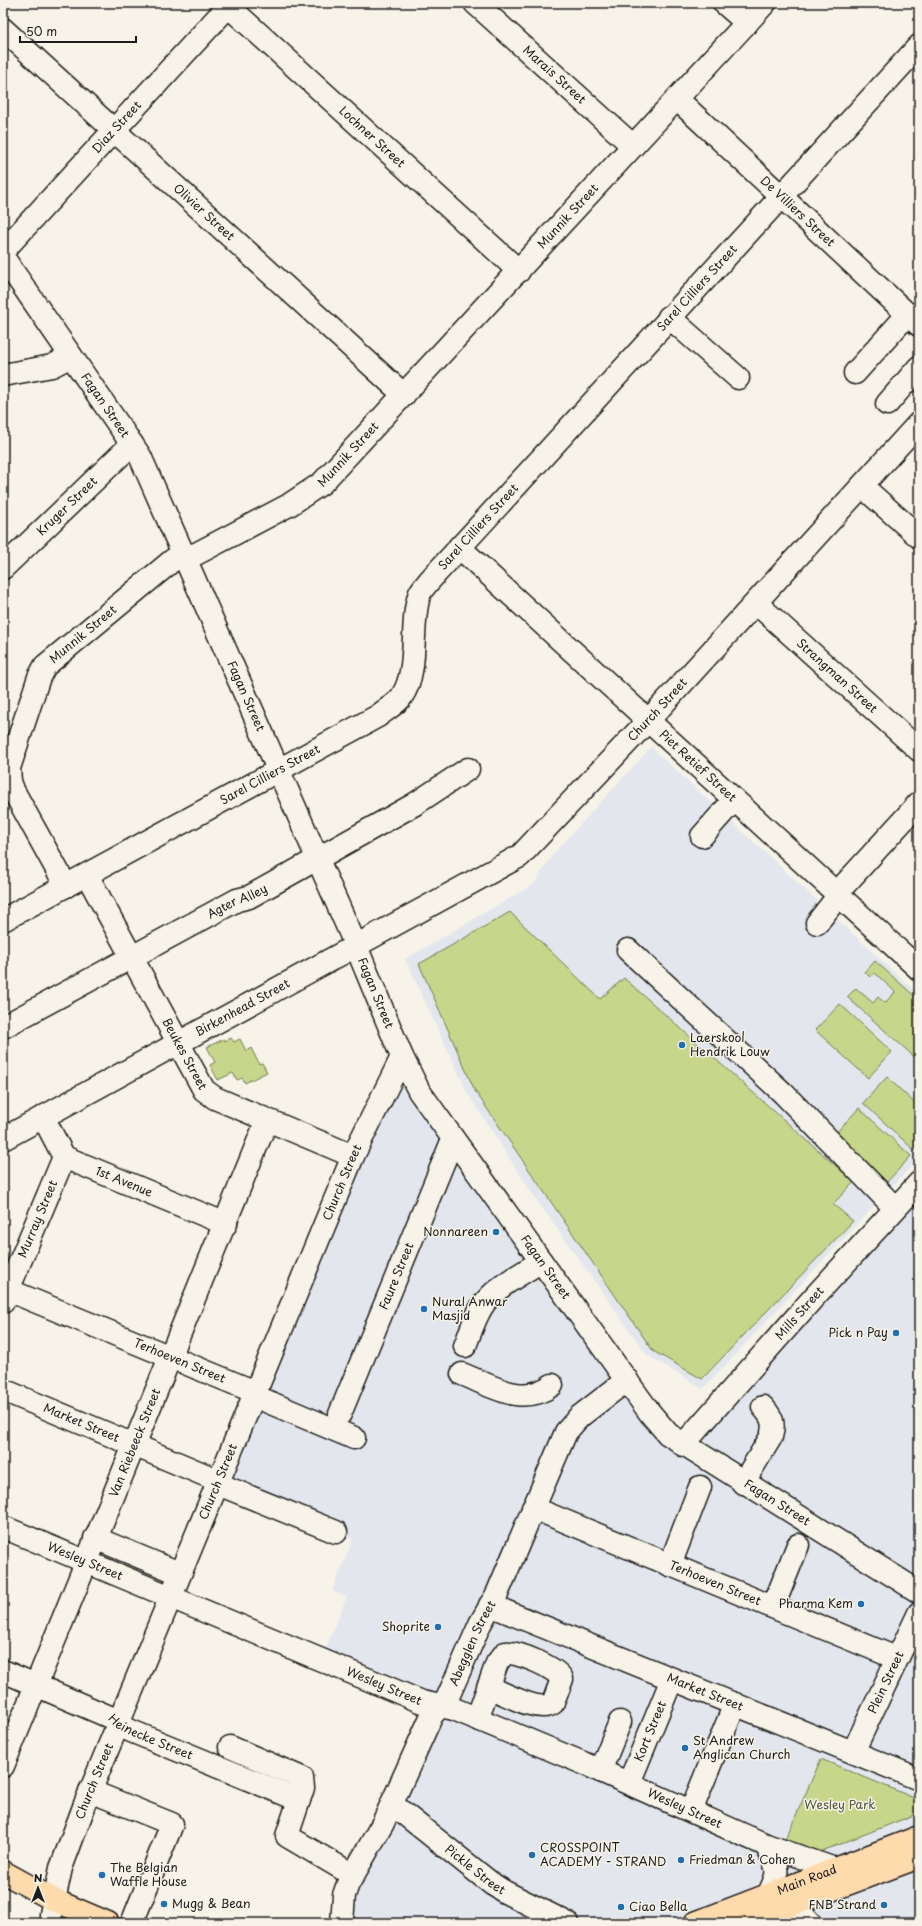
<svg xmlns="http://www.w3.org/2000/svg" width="922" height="1926" viewBox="0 0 922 1926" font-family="'Playpen Sans',sans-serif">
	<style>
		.built { fill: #e3e7ed }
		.green { fill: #c7d68a; stroke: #727953 }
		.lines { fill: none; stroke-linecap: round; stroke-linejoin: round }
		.minor-casing { stroke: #1c1c1c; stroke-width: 25 }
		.major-casing { stroke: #1c1c1c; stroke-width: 25 }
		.minor { stroke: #f7f3e8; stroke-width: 22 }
		.major { stroke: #fedbac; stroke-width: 22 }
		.poi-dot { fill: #1f6fb2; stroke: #f7f3e8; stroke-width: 1.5 }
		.labels { text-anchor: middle; stroke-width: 3; stroke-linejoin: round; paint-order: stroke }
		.street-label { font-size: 12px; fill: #1c1c1c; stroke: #f7f3e8 }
		.poi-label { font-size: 12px; fill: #1c1c1c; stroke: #f7f3e8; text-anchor: start }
		.park-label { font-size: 12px; fill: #4f543d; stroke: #f7f3e8 }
	</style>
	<rect width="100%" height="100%" fill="#f7f3e8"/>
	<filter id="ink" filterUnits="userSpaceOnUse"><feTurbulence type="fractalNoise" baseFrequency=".025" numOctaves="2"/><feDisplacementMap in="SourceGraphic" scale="8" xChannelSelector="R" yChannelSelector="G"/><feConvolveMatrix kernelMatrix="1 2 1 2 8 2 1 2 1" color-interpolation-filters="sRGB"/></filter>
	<g filter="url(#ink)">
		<g class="built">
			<path d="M651,747L919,995V1158L703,1389L647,1355L533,1195L468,1094L405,959L534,884L554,853Z"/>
			<path d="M402,1057L683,1446L919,1184V1836L693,1923H342L436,1705L321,1659L347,1597L332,1591L353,1539L218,1482Z"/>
			<path d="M919,1858V1923H745Z"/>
		</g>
		<g class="green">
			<path d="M510,912L600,999L624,978L854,1182L833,1204L853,1221L702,1379L653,1351L475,1091L419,964Z"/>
			<path d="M875,961L919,1000V1031L916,1035L919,1038V1061L847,997L856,988L873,1003L878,997L885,1003L895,992L875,973L870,977L865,972Z"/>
			<path d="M840,1004L892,1052L868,1078L815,1030Z"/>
			<path d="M231,1038L234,1042L240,1039L246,1051L251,1048L259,1064L262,1063L267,1072L245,1083L242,1078L237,1080L233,1073L218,1080L210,1065L215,1062L207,1047L224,1039L225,1041Z"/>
			<path d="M887,1077L919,1107V1147L915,1151L863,1103Z"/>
			<path d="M859,1108L911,1156L887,1182L835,1134Z"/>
			<path d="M821,1759L919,1800V1813L817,1853L785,1840Z"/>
		</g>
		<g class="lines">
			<defs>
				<g id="minor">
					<path id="s1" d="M225,3L519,271"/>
					<path id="s2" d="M475,3L633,146"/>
					<path d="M724,3L747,23"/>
					<path id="s3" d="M3,29L404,395"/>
					<path id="s4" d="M677,99L919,325"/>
					<path id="s5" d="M3,251L231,3"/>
					<path id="s6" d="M3,257L140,456L356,946L402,1057L419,1091L650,1413L668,1434L919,1592"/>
					<path d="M669,317L738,378"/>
					<path d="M855,373L908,314"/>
					<path d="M3,375L52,366L71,356"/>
					<path d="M887,404L919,367"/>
					<path d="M862,486L919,537"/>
					<path id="s7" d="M459,547L919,969"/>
					<path id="s8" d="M3,568L132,444"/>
					<path id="s9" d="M756,603L919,750"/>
					<path d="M702,836L734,800"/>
					<path id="s10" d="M87,875L204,1090L215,1098L353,1156"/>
					<path id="s11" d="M66,886L13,790L10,781L9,768L39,677L45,666L173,560L196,554L289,505L322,483L765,3"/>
					<path d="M837,893L919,803"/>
					<path id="s12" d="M3,920L378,716C385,710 397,704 402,696C420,669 409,622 420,593C422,589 426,585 429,581L919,46"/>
					<path d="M817,923L839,895"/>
					<path d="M628,950L783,1093L895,1208"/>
					<path id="s13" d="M3,1027L237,900L249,897L415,804L468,769"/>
					<path id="s14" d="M43,1117L64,1157L226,1224"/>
					<path id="s15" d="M3,1139L520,856L657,711L919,423"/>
					<path id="s16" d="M3,1288L248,1389L259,1398L354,1438"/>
					<path id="s17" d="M3,1302L64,1157"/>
					<path d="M465,1346C471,1331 476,1313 486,1301C500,1284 524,1273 541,1261"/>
					<path d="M462,1374C492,1386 523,1407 552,1385"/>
					<path id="s18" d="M3,1390L210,1477L223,1486L336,1532"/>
					<path id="s19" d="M340,1414L453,1139"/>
					<path id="s20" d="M683,1445L815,1296L919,1183"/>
					<path d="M743,1483L771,1437C775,1423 772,1417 763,1407"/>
					<path id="s21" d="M533,1508L896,1658"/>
					<path id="s22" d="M3,1527L422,1702L454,1709L583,1763L766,1845L835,1869"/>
					<path d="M95,1538L179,1573"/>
					<path d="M670,1565L700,1487"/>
					<path id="s23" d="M490,1605L919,1779"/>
					<path d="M773,1607L798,1545"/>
					<path id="s24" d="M3,1671L112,1718L118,1724L131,1731L299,1800"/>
					<path d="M477,1719L497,1663L505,1653C516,1651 558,1668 562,1679L553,1703C540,1714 504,1693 488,1687"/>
					<path d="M230,1747L302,1778L303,1788L287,1836L353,1875"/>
					<path id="s25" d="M853,1752L919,1613"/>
					<path id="s26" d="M3,1766L267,1120"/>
					<path d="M600,1771L620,1722"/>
					<path id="s27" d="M629,1783L672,1679"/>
					<path d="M90,1791L172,1824L132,1923"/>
					<path id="s28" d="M392,1804L492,1884L505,1892L567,1923"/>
					<path d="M691,1811L735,1704"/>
					<path d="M766,1845C778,1869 781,1870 768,1895"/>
					<path d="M793,1904L810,1923"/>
					<path id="s29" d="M51,1914L61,1868L85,1804L353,1156L402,1057"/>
					<path id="s30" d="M342,1923L344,1895L348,1884L383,1823L432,1715L447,1699L480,1624L497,1594L566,1432L579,1417L627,1380"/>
				</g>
				<g id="major">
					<path d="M3,1872L54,1900L108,1923"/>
					<path id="s31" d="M695,1923L919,1837"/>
					<path d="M743,1923L919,1857"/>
				</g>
			</defs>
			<use href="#minor" class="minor-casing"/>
			<use href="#major" class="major-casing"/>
			<use href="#minor" class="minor"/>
			<use href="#major" class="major"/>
		</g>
	</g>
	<g class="poi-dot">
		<circle cx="682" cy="1045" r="4"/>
		<circle cx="496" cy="1232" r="4"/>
		<circle cx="424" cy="1309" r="4"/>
		<circle cx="896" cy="1333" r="4"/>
		<circle cx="861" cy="1604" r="4"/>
		<circle cx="438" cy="1627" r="4"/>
		<circle cx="685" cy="1748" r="4"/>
		<circle cx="532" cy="1855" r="4"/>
		<circle cx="681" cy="1860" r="4"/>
		<circle cx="102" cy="1875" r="4"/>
		<circle cx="164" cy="1904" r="4"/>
		<circle cx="884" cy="1905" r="4"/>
		<circle cx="621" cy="1907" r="4"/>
	</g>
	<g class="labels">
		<g class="street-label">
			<text dy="4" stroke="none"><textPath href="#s2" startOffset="107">Marais Street</textPath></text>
			<text dy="4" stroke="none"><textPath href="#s5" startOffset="168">Diaz Street</textPath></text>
			<text dy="4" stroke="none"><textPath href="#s1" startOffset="199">Lochner Street</textPath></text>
			<text dy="4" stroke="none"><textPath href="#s3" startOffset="272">Olivier Street</textPath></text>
			<text dy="4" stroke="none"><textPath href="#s4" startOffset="165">De Villiers Street</textPath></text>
			<text dy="4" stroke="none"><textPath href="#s11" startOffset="938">Munnik Street</textPath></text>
			<text dy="4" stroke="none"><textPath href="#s12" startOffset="976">Sarel Cilliers Street</textPath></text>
			<text dy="4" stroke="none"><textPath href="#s6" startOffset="180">Fagan Street</textPath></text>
			<text dy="4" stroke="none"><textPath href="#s11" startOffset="614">Munnik Street</textPath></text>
			<text dy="4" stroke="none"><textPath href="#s8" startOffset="89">Kruger Street</textPath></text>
			<text dy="4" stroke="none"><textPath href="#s12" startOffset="652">Sarel Cilliers Street</textPath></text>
			<text dy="4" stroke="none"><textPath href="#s11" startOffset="290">Munnik Street</textPath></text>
			<text dy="4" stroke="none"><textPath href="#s9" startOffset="109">Strangman Street</textPath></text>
			<text dy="4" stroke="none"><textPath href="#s6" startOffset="504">Fagan Street</textPath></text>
			<text dy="4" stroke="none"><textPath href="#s15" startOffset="790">Church Street</textPath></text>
			<text dy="4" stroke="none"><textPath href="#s7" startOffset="324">Piet Retief Street</textPath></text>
			<text dy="4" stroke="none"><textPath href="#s12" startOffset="304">Sarel Cilliers Street</textPath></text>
			<text dy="4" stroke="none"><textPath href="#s13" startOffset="266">Agter Alley</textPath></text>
			<text dy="4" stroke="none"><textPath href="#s6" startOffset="828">Fagan Street</textPath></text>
			<text dy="4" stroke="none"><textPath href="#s15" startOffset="273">Birkenhead Street</textPath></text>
			<text dy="4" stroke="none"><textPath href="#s10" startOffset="204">Beukes Street</textPath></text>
			<text dy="4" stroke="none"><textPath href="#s14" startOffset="110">1st Avenue</textPath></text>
			<text dy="4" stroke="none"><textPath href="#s29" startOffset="788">Church Street</textPath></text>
			<text dy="4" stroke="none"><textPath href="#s17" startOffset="90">Murray Street</textPath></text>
			<text dy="4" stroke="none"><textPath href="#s6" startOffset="1152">Fagan Street</textPath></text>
			<text dy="4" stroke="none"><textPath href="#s19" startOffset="149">Faure Street</textPath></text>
			<text dy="4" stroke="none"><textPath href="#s20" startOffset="176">Mills Street</textPath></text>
			<text dy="4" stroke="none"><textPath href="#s16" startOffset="191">Terhoeven Street</textPath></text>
			<text dy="4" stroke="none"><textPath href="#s18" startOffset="85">Market Street</textPath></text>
			<text dy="4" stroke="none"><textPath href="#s26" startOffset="349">Van Riebeeck Street</textPath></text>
			<text dy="4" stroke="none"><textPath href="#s29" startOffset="464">Church Street</textPath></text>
			<text dy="4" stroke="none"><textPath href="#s6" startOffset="1488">Fagan Street</textPath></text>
			<text dy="4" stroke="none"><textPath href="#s22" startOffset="89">Wesley Street</textPath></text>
			<text dy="4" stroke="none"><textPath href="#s21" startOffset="197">Terhoeven Street</textPath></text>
			<text dy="4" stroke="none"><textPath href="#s30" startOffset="312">Abegglen Street</textPath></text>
			<text dy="4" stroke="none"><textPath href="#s25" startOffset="77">Plein Street</textPath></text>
			<text dy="4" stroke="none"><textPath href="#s22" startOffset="413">Wesley Street</textPath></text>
			<text dy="4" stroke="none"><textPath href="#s23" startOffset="232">Market Street</textPath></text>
			<text dy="4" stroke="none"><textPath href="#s27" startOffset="56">Kort Street</textPath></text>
			<text dy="4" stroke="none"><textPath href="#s24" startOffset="162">Heinecke Street</textPath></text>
			<text dy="4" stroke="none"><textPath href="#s29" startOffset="140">Church Street</textPath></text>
			<text dy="4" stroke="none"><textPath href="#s22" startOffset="738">Wesley Street</textPath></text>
			<text dy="4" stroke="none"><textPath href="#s28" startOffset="106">Pickle Street</textPath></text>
			<text dy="4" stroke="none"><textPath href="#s31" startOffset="120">Main Road</textPath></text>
		</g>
		<g class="poi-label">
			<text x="690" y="1042">Laerskool<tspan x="690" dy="14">Hendrik Louw</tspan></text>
			<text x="488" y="1236" text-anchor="end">Nonnareen</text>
			<text x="432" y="1306">Nural Anwar<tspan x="432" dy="14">Masjid</tspan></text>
			<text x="888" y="1337" text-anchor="end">Pick n Pay</text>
			<text x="853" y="1608" text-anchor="end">Pharma Kem</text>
			<text x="430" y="1631" text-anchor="end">Shoprite</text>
			<text x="693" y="1745">St Andrew<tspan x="693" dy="14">Anglican Church</tspan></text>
			<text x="540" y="1852">CROSSPOINT<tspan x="540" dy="14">ACADEMY - STRAND</tspan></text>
			<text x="689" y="1864">Friedman &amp; Cohen</text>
			<text x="110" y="1872">The Belgian<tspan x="110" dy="14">Waffle House</tspan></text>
			<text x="172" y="1908">Mugg &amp; Bean</text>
			<text x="876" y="1909" text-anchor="end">FNB Strand</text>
			<text x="629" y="1911">Ciao Bella</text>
		</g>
		<g class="park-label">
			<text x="840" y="1809">Wesley Park</text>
		</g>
	</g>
	<rect width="922" height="1926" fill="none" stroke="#f7f3e8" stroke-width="16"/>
	<rect x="8" y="8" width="906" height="1910" fill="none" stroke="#1c1c1c" stroke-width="1.5" filter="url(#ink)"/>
	<g transform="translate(38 1888)" stroke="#f7f3e8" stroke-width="3" paint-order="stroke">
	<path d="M0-3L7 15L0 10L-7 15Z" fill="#1c1c1c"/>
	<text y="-6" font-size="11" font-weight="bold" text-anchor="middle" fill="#1c1c1c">N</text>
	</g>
	<path d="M20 36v6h116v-6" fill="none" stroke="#1c1c1c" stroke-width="2"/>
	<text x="26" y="36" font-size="12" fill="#1c1c1c" stroke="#f7f3e8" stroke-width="3" paint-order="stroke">50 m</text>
</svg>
